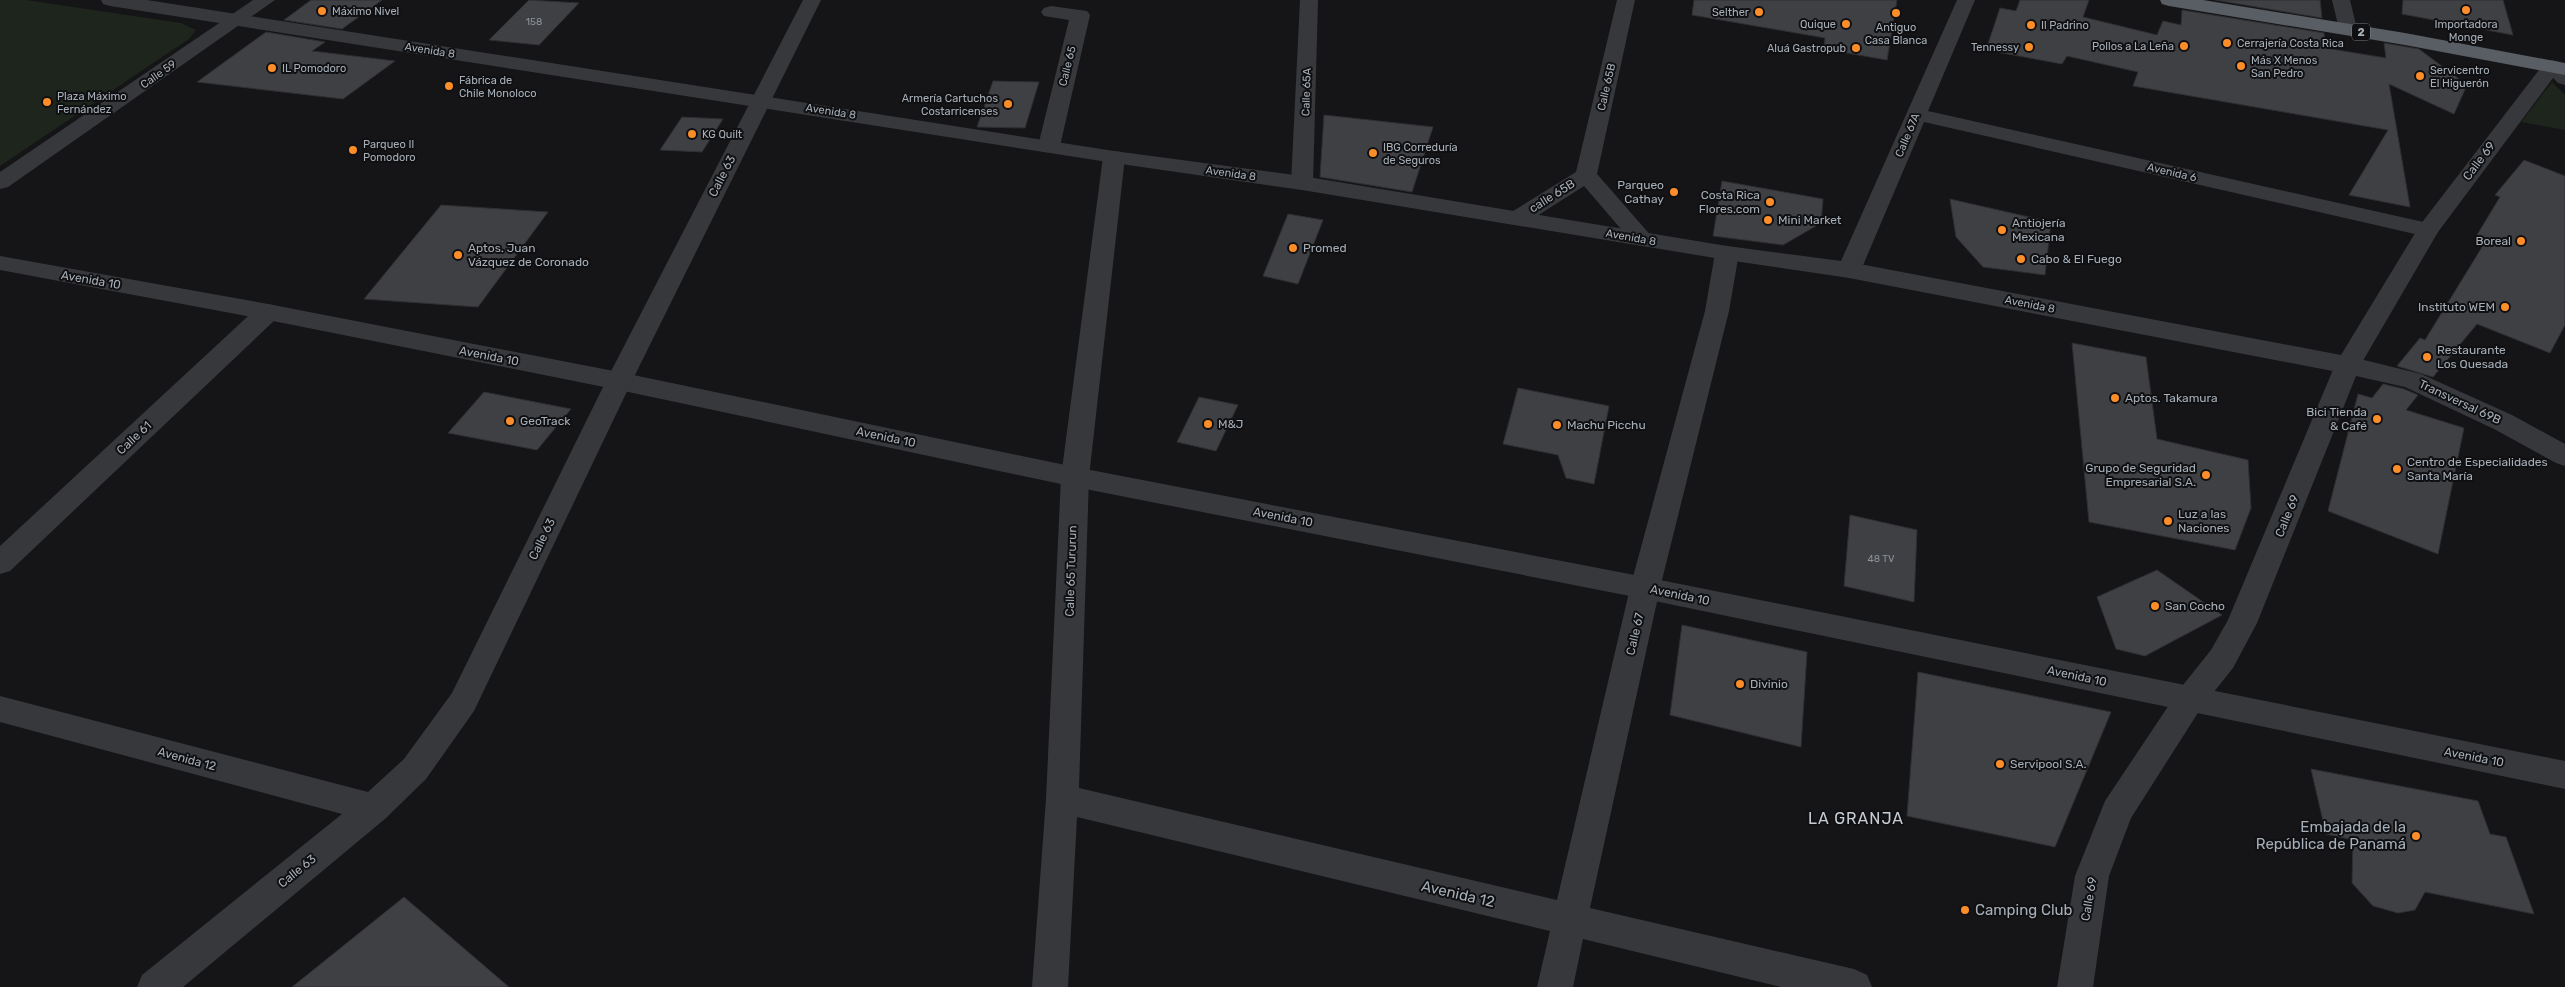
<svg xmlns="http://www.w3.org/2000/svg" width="2565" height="987" viewBox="0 0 2565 987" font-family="Rubik,sans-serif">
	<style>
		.green { fill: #1d251d }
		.building { fill: #3f4044; stroke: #2f2f33 }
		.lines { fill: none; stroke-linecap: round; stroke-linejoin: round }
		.minor { fill: #36383c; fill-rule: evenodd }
		.tertiary { fill: #36383c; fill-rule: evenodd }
		.trunk { fill: #595e64; fill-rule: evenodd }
		.poi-dot { fill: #fc8d28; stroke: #101012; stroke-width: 2 }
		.labels { text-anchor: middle; stroke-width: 4; stroke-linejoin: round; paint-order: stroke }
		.number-label { font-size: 10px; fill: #8c939b }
		.far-poi-label { font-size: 11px; fill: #a6afb8; stroke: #101012; text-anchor: start }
		.shield { fill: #101012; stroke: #797f86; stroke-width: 1 }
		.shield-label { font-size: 11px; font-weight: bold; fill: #a6afb8 }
		.far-street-label { font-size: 11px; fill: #a6afb8; stroke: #101012 }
		.street-label { font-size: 12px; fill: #a6afb8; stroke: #101012 }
		.poi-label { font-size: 12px; fill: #a6afb8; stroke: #101012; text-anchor: start }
		.near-poi-label { font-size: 15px; fill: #a6afb8; stroke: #101012; text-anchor: end }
		.near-street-label { font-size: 15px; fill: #a6afb8; stroke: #101012 }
		.near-neighbourhood-label { font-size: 16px; letter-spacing: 1px; fill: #c7cdd4; stroke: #101012 }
	</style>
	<rect width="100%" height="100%" fill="#151517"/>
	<g class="green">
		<path d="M0,0H26L181,23L196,30L189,39L0,166Z"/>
		<path d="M2552,82L2565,95V130L2521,122Z"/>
	</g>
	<g class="building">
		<path d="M311,0H382L342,29L284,20Z"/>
		<path d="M529,0L579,3L539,45L489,40Z"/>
		<path d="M1694,0H1897L1887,60L1824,49L1825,38L1692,15Z"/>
		<path d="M2020,0H2089L2083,17L2157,35L2163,21L2181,25L2182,10L2324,33L2325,48L2386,58L2384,43L2419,49L2467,85L2454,114L2389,84L2410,207L2349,195L2388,130L2133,86L2138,72L2067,56L2062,64L1986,50L2000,8L2016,11Z"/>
		<path d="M2215,0H2320L2322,18Z"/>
		<path d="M2403,0H2503L2513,35L2402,14Z"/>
		<path d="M266,32L325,42L312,51L395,61L343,99L197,82Z"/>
		<path d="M993,81L1039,82L1025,128L977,127Z"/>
		<path d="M1324,115L1433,127L1412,192L1320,177Z"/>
		<path d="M682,117L723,119L702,152L660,150Z"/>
		<path d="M2524,160L2565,176V325L2550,353L2477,324L2433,377L2397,366L2420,338L2425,340L2487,239L2477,235L2500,197L2495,195Z"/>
		<path d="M1722,181L1823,199L1821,223L1783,245L1713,236Z"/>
		<path d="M1950,199L2051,222L2045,275L1983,267L1956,237Z"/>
		<path d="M441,205L548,212L478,307L364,299Z"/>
		<path d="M1288,214L1323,220L1298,284L1263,276Z"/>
		<path d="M2072,343L2146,357L2157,439L2248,460L2251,508L2235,550L2089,522Z"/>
		<path d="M2383,384L2404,389L2418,395L2406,410L2464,428L2438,554L2328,511L2358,394L2372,398Z"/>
		<path d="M1518,388L1609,406L1594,484L1566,478L1558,455L1503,444Z"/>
		<path d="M484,392L571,409L537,450L448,433Z"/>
		<path d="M1199,397L1238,405L1216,451L1177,442Z"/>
		<path d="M1850,515L1917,530L1914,602L1844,586Z"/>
		<path d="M2157,570L2222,615L2145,656L2116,649L2097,597Z"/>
		<path d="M1682,625L1807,652L1801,747L1670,715Z"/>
		<path d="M1918,672L2111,712L2055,847L1907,816Z"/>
		<path d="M2311,769L2478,801L2490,834L2506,837L2534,914L2425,892L2415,910L2398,913L2373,906L2352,883L2353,840L2326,834Z"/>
		<path d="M404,897L509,987H292Z"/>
	</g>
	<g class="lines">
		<g class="minor">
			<path d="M253,0H275L8,187L0,189V172Z"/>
			<path d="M803,0H821L632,381L474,711L426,779L386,818L183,987H137L142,975L342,814L0,722V696L368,792L404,759L452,693L606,381Z"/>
			<path d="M1300,0H1318L1313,183L1310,188L1302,190L1294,188L1291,183Z"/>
			<path d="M1617,0H1635L1597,174L1653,238L1649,243L1641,245L1633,243L1584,186L1526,223L1518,225L1510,223L1507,218L1510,213L1576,172Z"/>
			<path d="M1957,0H1975L1928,111L2428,223L2436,225L2439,230L2436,235L2428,237L1924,122L1861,270L1857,275L1849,278L1841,275L1837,270Z"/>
			<path d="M2332,0H2350L2357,29L2354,33H2340Z"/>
			<path d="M1051,6L1087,11L1090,15L1060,146L1057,151L1049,152L1041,151L1038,146L1069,20L1044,16L1041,12L1044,8Z"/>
			<path d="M2552,60L2559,62L2565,68V85L2558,83L2542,66L2545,62Z"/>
			<path d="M1114,151L1122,152L1125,157L1089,477L1079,788L1557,900L1630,588L1705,311L1715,253L1719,248L1727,246L1735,248L1739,253L1729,311L1660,588L1590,908L1854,969L1867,975L1872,987H1781L1583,939L1573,987H1537L1550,931L1077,817L1068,987H1032L1046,799L1061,477L1103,157L1106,152Z"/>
			<path d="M268,304L277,306L280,312L277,318L10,571L0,574V546L259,306Z"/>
			<path d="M2348,356L2421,374L2512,415L2565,444V466L2556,463L2494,429L2405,387L2356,376L2257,623L2233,668L2201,708L2131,818L2109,876L2093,987H2057L2075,876L2105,801L2179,690L2211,650L2228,620L2335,365L2339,359Z"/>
		</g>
		<g class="tertiary">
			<path d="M101,0H147L1114,151L1302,176L1727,246L1849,262L2341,355L2420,225L2545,62H2559L2562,66L2438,232L2357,371L2348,374L1849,278L1727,260L1302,190L1114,163L110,6L103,4Z"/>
			<path d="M0,256L268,304L619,372L1075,467L1645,577L2565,761V789L1645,599L1075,487L619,390L268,320L0,270Z"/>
		</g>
		<path class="trunk" d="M2160,0H2203L2405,33L2565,63V75L2405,45L2169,6L2162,4Z"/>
	</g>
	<g class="poi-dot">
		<circle cx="2466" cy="10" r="5"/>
		<circle cx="322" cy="11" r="5"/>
		<circle cx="1759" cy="12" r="5"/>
		<circle cx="1896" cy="13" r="5"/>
		<circle cx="1846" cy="24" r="5"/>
		<circle cx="2031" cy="25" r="5"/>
		<circle cx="2227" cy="43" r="5"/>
		<circle cx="2184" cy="46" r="5"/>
		<circle cx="2029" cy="47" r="5"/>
		<circle cx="1856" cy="48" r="5"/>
		<circle cx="2241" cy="66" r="5"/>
		<circle cx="272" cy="68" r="5"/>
		<circle cx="2420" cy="76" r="5"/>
		<circle cx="449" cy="86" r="5"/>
		<circle cx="47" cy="102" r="5"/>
		<circle cx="1008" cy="104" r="5"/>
		<circle cx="692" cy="134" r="5"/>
		<circle cx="353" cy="150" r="5"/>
		<circle cx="1373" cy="153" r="5"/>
		<circle cx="1674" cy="192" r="5"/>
		<circle cx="1770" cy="202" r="5"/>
		<circle cx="1768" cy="220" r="5"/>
		<circle cx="2002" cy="230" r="5"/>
		<circle cx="2521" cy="241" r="5"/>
		<circle cx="1293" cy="248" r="5"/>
		<circle cx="458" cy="255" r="5"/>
		<circle cx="2021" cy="259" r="5"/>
		<circle cx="2505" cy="307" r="5"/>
		<circle cx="2427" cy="357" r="5"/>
		<circle cx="2115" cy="398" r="5"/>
		<circle cx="2377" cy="419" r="5"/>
		<circle cx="510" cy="421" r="5"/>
		<circle cx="1208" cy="424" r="5"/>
		<circle cx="1557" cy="425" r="5"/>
		<circle cx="2397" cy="469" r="5"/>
		<circle cx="2206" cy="475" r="5"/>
		<circle cx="2168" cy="521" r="5"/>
		<circle cx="2155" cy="606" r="5"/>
		<circle cx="1740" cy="684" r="5"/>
		<circle cx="2000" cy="764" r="5"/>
		<circle cx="2416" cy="836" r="5"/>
		<circle cx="1965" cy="910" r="5"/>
	</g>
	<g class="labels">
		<g class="number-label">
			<text x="534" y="25">158</text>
			<text x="1881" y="562">48 TV</text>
		</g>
		<g class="far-poi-label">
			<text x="332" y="15">Máximo Nivel</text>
			<text x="1749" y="16" text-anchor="end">Selther</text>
			<text x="1836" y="28" text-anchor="end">Quique</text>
			<text x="2466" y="28" text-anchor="middle">Importadora<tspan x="2466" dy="13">Monge</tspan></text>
			<text x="2041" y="29">Il Padrino</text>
			<text x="1896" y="31" text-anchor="middle">Antiguo<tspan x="1896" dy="13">Casa Blanca</tspan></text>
			<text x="2237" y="47">Cerrajería Costa Rica</text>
			<text x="2174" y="50" text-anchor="end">Pollos a La Leña</text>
			<text x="2019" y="51" text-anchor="end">Tennessy</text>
			<text x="1846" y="52" text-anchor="end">Aluá Gastropub</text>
			<text x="2251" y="64">Más X Menos<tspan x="2251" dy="13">San Pedro</tspan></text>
			<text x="282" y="72">IL Pomodoro</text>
			<text x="2430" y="74">Servicentro<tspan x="2430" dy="13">El Higuerón</tspan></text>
			<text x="459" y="84">Fábrica de<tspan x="459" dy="13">Chile Monoloco</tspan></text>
			<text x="57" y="100">Plaza Máximo<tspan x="57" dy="13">Fernández</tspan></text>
			<text x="998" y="102" text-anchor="end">Armería Cartuchos<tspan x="998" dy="13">Costarricenses</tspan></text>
			<text x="702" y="138">KG Quilt</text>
			<text x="363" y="148">Parqueo Il<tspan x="363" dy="13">Pomodoro</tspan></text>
			<text x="1383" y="151">IBG Correduría<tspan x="1383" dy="13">de Seguros</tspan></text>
		</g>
		<rect class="shield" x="2352" y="23.5" width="18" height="17" rx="4"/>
		<g class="shield-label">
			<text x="2361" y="36">2</text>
		</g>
		<g class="far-street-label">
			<text transform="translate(430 50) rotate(9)" y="4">Avenida 8</text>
			<text transform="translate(1067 66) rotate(-76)" y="4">Calle 65</text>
			<text transform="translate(158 74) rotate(-35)" y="4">Calle 59</text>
			<text transform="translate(1606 87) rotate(-77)" y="4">Calle 65B</text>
			<text transform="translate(1306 92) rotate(-88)" y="4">Calle 65A</text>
			<text transform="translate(831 111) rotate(9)" y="4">Avenida 8</text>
			<text transform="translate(1907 135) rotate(-67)" y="4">Calle 67A</text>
			<text transform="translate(2172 172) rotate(13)" y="4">Avenida 6</text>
			<text transform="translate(1231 173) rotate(8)" y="4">Avenida 8</text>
			<text transform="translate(1631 237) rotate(10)" y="4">Avenida 8</text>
			<text transform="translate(2030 304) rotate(11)" y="4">Avenida 8</text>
		</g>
		<g class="street-label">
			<text transform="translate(2479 161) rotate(-53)" y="4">Calle 69</text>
			<text transform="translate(722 176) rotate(-63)" y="4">Calle 63</text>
			<text transform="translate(1552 196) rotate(-32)" y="4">calle 65B</text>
			<text transform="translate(91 280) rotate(10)" y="4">Avenida 10</text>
			<text transform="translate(489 356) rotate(11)" y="4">Avenida 10</text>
			<text transform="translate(2460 402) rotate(25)" y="4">Transversal 69B</text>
			<text transform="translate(886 437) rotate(12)" y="4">Avenida 10</text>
			<text transform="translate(134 438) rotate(-43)" y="4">Calle 61</text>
			<text transform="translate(2287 516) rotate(-68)" y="4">Calle 69</text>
			<text transform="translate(1283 517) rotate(11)" y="4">Avenida 10</text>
			<text transform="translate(542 539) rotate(-64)" y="4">Calle 63</text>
			<text transform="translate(1071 571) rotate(-88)" y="4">Calle 65 Tururun</text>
			<text transform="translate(1680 595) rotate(12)" y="4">Avenida 10</text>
			<text transform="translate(1635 634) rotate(-77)" y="4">Calle 67</text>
			<text transform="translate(2077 676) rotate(12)" y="4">Avenida 10</text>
			<text transform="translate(2474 757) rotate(11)" y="4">Avenida 10</text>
			<text transform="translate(187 759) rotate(15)" y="4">Avenida 12</text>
			<text transform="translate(297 871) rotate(-39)" y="4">Calle 63</text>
			<text transform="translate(2089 899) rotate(-80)" y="4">Calle 69</text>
		</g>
		<g class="poi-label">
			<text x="1664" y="189" text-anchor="end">Parqueo<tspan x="1664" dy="14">Cathay</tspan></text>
			<text x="1760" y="199" text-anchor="end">Costa Rica<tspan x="1760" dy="14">Flores.com</tspan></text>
			<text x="1778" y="224">Mini Market</text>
			<text x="2012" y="227">Antiojería<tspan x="2012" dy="14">Mexicana</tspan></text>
			<text x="2511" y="245" text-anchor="end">Boreal</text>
			<text x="468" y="252">Aptos. Juan<tspan x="468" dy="14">Vázquez de Coronado</tspan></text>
			<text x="1303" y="252">Promed</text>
			<text x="2031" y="263">Cabo &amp; El Fuego</text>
			<text x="2495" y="311" text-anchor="end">Instituto WEM</text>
			<text x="2437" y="354">Restaurante<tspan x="2437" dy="14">Los Quesada</tspan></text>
			<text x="2125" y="402">Aptos. Takamura</text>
			<text x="2367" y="416" text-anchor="end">Bici Tienda<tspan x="2367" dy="14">&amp; Café</tspan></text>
			<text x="520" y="425">GeoTrack</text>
			<text x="1218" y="428">M&amp;J</text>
			<text x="1567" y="429">Machu Picchu</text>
			<text x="2407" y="466">Centro de Especialidades<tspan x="2407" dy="14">Santa María</tspan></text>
			<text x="2196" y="472" text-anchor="end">Grupo de Seguridad<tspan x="2196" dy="14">Empresarial S.A.</tspan></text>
			<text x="2178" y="518">Luz a las<tspan x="2178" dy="14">Naciones</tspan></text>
			<text x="2165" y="610">San Cocho</text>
			<text x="1750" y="688">Divinio</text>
			<text x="2010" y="768">Servipool S.A.</text>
		</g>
		<g class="near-poi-label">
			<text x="2406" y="832">Embajada de la<tspan x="2406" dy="17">República de Panamá</tspan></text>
			<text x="1975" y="915" text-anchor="start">Camping Club</text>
		</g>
		<g class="near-street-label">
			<text transform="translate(1458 894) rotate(13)" y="5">Avenida 12</text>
		</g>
		<g class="near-neighbourhood-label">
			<text x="1856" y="824">LA GRANJA</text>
		</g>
	</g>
</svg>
